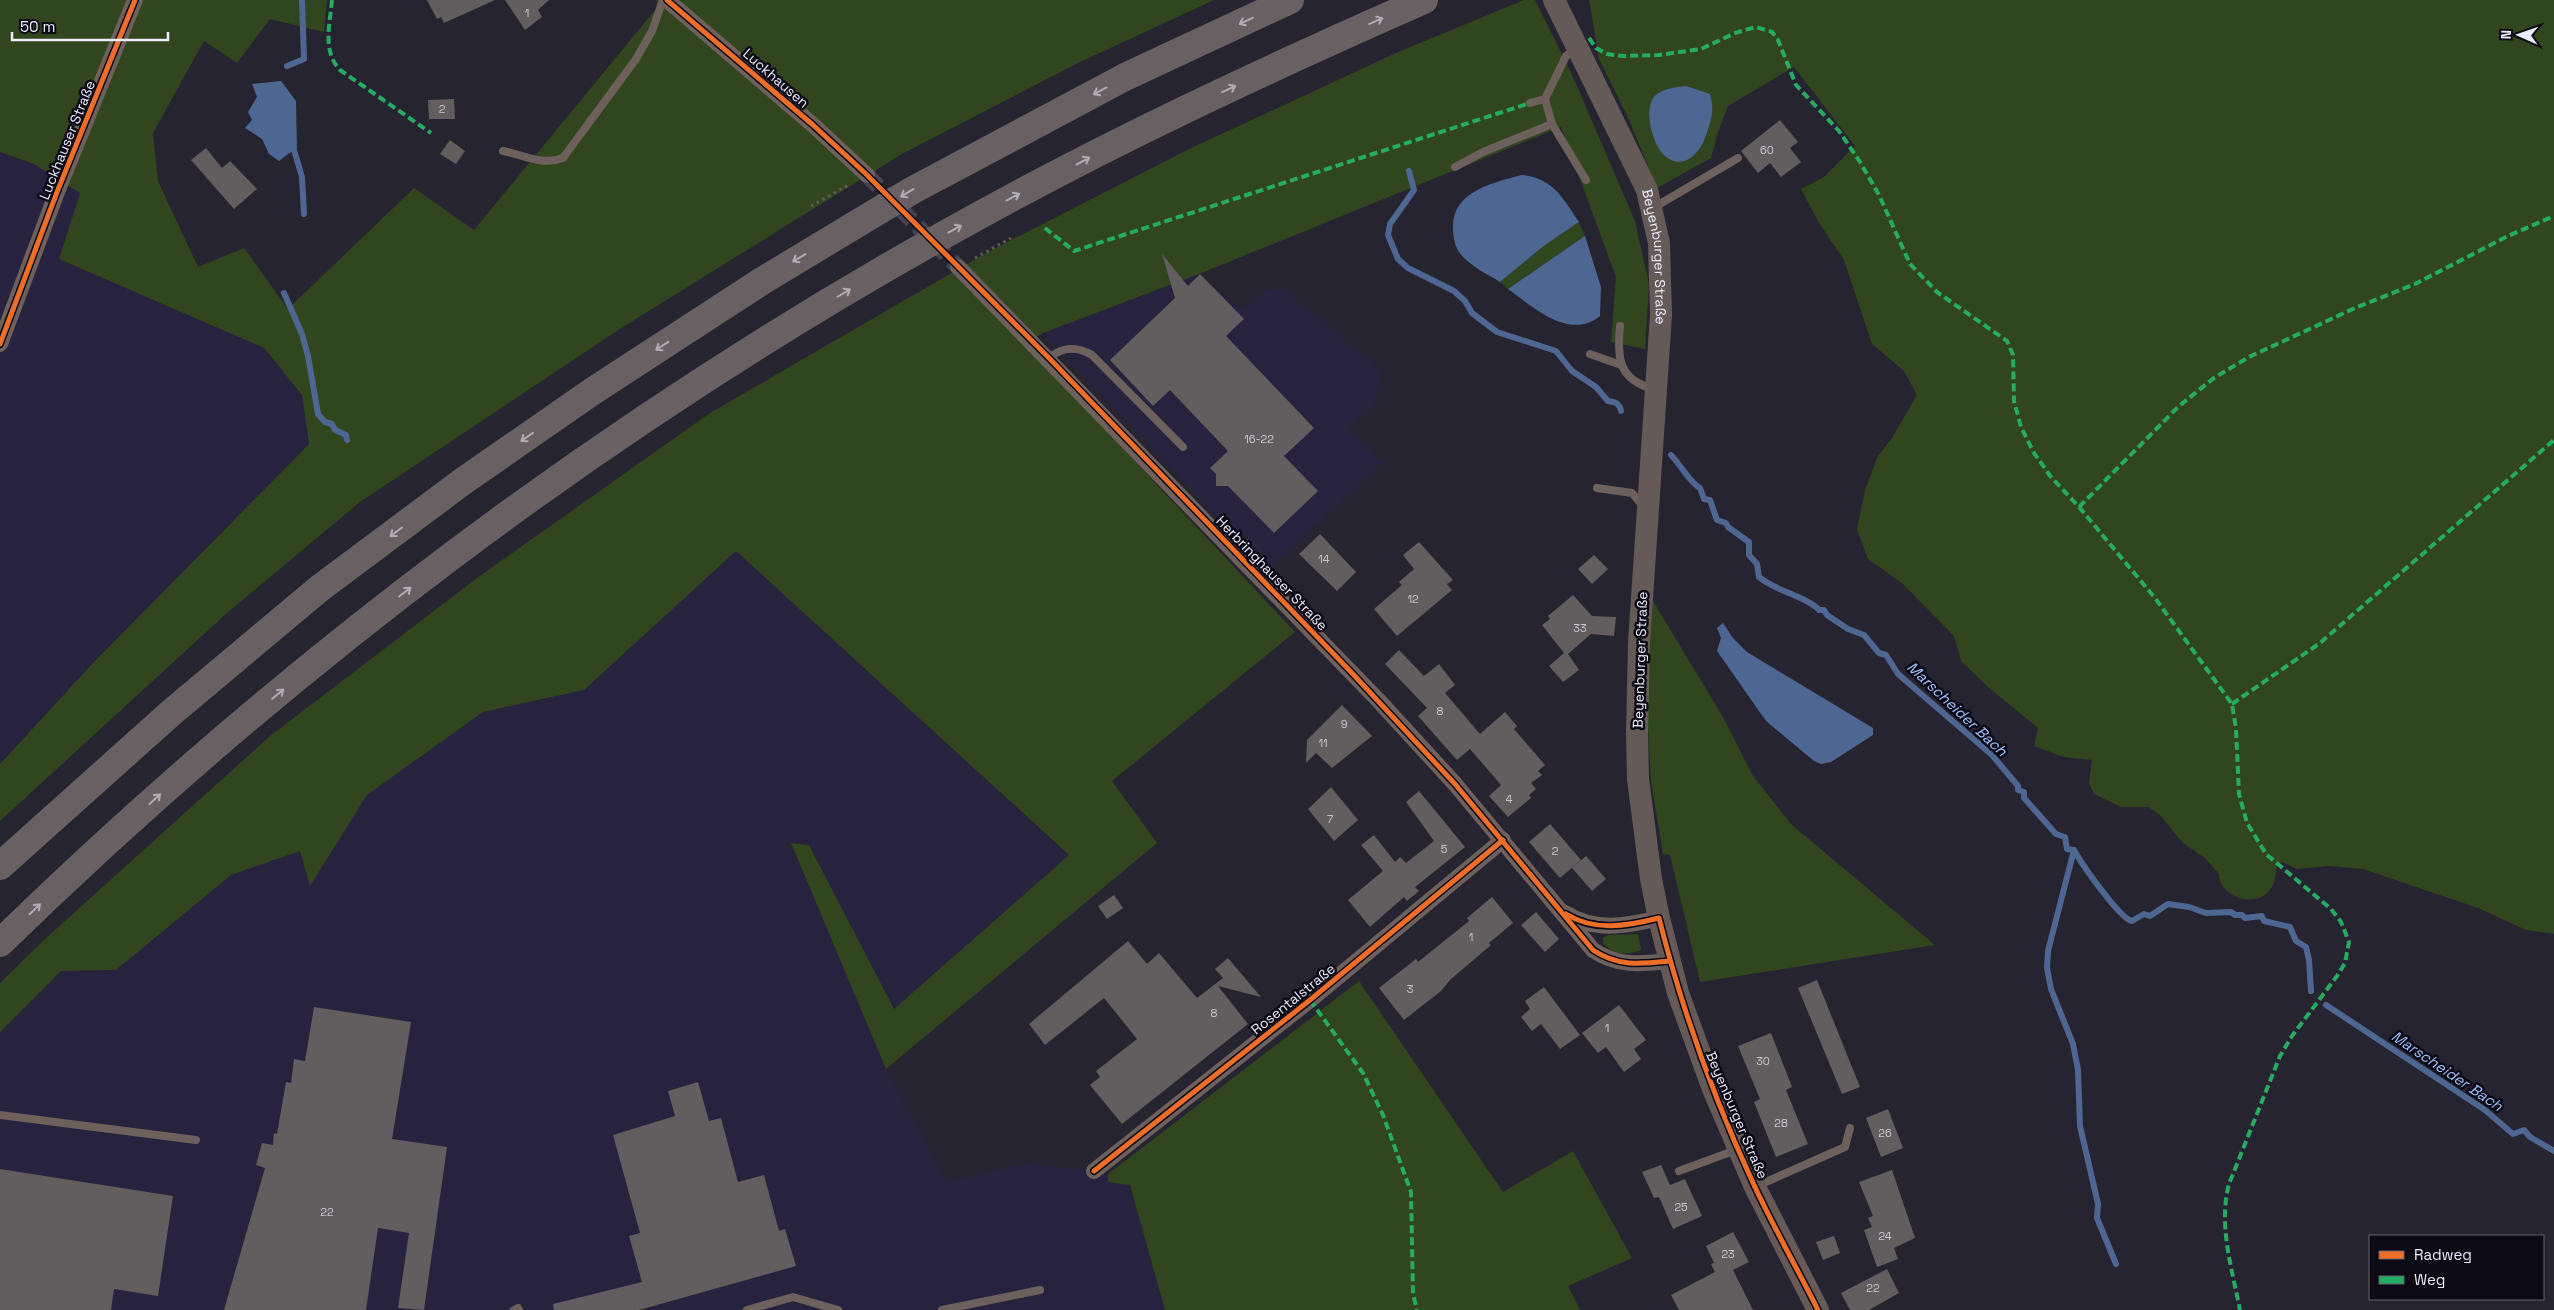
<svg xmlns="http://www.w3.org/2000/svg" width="2554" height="1310" viewBox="0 0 2554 1310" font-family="'Space Grotesk',sans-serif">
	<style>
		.built { fill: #27233f }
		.green { fill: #31451f }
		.water { fill: #4e6692 }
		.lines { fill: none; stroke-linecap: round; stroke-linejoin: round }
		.stream { stroke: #4e6692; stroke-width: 6 }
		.building { fill: #625d5e }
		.minor-tunnel { stroke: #43424f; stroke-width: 16; stroke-dasharray: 16 8; stroke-linecap: butt }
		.path { stroke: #615a5d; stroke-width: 3; stroke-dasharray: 2.5 4; stroke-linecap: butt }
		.service { stroke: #6e605c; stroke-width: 8 }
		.minor { stroke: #6e605c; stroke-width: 16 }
		.secondary { stroke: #665a59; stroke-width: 22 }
		.motorway { stroke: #686063; stroke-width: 28 }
		.quiet { stroke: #26ab63; stroke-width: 4; stroke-dasharray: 8 4; stroke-linecap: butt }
		.cycleway-casing { stroke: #0b0a15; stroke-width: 8 }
		.cycleway { stroke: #ee6e29; stroke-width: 5 }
		.oneway { stroke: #b1adb7 }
		.labels { text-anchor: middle; stroke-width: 5; stroke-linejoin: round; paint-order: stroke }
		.number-label { font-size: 11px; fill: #cac8d4 }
		.street-label { font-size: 14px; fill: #edecfc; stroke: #0b0a15 }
		.water-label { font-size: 15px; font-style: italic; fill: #a1c2fc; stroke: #0b0a15 }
	</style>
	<rect width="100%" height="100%" fill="#252430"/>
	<g class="built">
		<path d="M0,152L34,164L80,193L59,259L264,348L302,395L309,445L93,663L0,764Z"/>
		<path d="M1199,274L1241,310L1263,292L1282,288L1382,371L1374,405L1348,427L1382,463L1268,570L1043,333Z"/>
		<path d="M736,550L1069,856L894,1010L809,845L791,843L886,1069L946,1182L1025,1164L1089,1170L1108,1174L1109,1182L1130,1184L1165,1310H0V1032L61,971L116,970L231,875L300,851L310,885L367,795L483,712L584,690Z"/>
	</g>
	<g class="green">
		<path d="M0,0H327L324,32L270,19L237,63L204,41L153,133L158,181L198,267L244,248L288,309L414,188L474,230L660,4L655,0H1214L1078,63L902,154L623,327L360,502L227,613L0,821V764L93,663L309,444L302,395L264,348L59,259L80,193L34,164L0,152Z"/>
		<path d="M1524,0H1535L1570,70L1635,221L1649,284L1645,349L1611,342L1616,277L1561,127L1199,274L1043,333L1025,344L1295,632L1112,781L1157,843L886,1069L791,843L809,845L894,1009L1069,855L736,551L584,690L483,712L367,795L310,886L300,851L231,875L116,970L61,971L0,1032V983L45,939L270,736L481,575L710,413L986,253L1189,149L1398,52Z"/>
		<path d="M1589,0H2554V934L2526,930L2478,908L2363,869L2330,866L2297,869L2282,862L2276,867C2277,917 2218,901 2219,874L2206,859L2183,843L2159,814L2148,807H2121L2094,794L2089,783L2092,760L2064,757L2034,746L2038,728L1989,688L1961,661L1954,636L1903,584L1868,559L1857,530L1865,490L1878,456L1892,438L1917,395L1904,371L1872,344L1844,260L1819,223L1801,189L1824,177L1855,146L1794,67L1728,106L1718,132L1711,158L1657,188L1630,122L1599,59Z"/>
		<path d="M1579,222L1585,236L1508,289L1500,282L1545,245Z"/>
		<path d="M1653,601L1723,717L1753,776L1792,825L1935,945L1700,982L1670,855L1663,854L1651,781L1646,690Z"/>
		<path d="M1638,934L1641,950C1627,955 1613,956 1603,943V938L1608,935Z"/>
		<path d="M1359,981L1503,1192L1573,1151L1632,1258L1568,1286L1580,1310H1165L1130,1185L1108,1182V1174Z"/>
	</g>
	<g class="water">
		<path d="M281,81L296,101L297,152L293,154L291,152L279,161L269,154L262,139L245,128L252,120L248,112L257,97L252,84Z"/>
		<path d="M1686,86L1710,94C1715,111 1711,121 1705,138C1699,154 1683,171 1665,156C1653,146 1641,106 1657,94C1666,88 1676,87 1686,86Z"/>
		<path d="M1522,175C1553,178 1563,198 1579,222L1545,245L1500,282C1487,274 1468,265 1459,252C1454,245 1453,234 1453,226C1453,191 1495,182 1522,175Z"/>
		<path d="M1585,236L1601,287L1600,316C1570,341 1533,307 1508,289Z"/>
		<path d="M1723,623L1733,638L1747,652L1873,728V735L1831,762L1821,764L1814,761L1766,721L1717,651L1721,638L1717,628Z"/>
	</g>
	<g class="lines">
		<g class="stream">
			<path d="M287,66L304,59L302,0"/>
			<path d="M295,153L302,177L304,214"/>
			<path d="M1409,171L1414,190L1390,224L1388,235L1398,259L1408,268L1454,291L1465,301L1472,313L1497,332L1556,351L1572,371L1596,387L1608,401C1616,402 1620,404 1621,411"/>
			<path d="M284,293L302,334L308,356L318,414L325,422L332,424L335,430L346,435L347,440"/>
			<path d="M1671,455C1680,464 1690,483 1700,488L1704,499L1710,500L1717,520L1726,523L1728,527L1749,542V555L1757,564L1759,577C1773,590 1810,598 1819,610H1824L1827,615L1848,629L1864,635L1879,653L1886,655L1898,674L1992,755L2018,786V790L2024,792V798L2056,834L2065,837L2067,849L2074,850C2081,863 2120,919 2132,921L2144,914L2150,916L2168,904L2189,907L2206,913L2231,912L2235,915H2242L2245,918L2262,916L2264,921L2290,927L2296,941L2306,947L2309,960L2311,991"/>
			<path d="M2074,850L2048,951L2047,968L2051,989L2073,1044L2078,1070L2080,1126L2098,1204L2097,1218L2116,1264"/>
			<path d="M2326,1005L2485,1110L2513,1134L2524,1130L2530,1137L2554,1151"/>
		</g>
	</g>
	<g class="building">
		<path d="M427,0H495L444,23L441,17L437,19Z"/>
		<path d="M505,0H549L538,10L542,17L525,30Z"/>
		<path d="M454,99L455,119H429L428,100Z"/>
		<path d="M1780,120L1798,142L1790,148L1801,162L1781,177L1770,163L1758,173L1741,151Z"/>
		<path d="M450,140L465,151L456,164L440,154Z"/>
		<path d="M206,148L222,168L230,161L257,189L234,209L191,160Z"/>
		<path d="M1162,254L1188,286L1200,274L1244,319L1226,336L1314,428L1284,456L1318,491L1274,533L1228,486H1216V474L1210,468L1228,451L1170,390L1153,406L1110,360L1175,298Z"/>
		<path d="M1320,534L1356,572L1337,591L1299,554Z"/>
		<path d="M1419,542L1453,580L1447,584L1452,590L1397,636L1374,609L1402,585L1399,582L1414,569L1403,555Z"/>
		<path d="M1594,555L1608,569L1592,584L1578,569Z"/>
		<path d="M1573,595L1592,616L1616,617L1614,636L1591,634L1568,654L1579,670L1563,682L1549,666L1564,653L1542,625L1550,619L1548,616Z"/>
		<path d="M1399,650L1424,676L1439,664L1455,685L1445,693L1480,734L1505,712L1517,726L1514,729L1545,765L1538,771L1542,775L1531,783L1536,789L1529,795L1531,798L1508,817L1489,796L1501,785L1470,749L1457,760L1418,716L1427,708L1385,664Z"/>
		<path d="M1342,705L1372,736L1332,768L1316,753L1306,763L1307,740Z"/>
		<path d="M1331,787L1358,820L1334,841L1308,809Z"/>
		<path d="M1419,791L1465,847L1415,887L1419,891L1407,901L1404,897L1370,927L1348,900L1383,871L1361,845L1374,835L1395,862L1400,857L1406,863L1434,841L1406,802Z"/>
		<path d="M1550,824L1581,860L1560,878L1529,842Z"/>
		<path d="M1586,856L1606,879L1592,891L1572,868Z"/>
		<path d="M1114,895L1123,908L1107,919L1098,906Z"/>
		<path d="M1492,897L1513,923L1489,943L1491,945L1450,980L1441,991L1404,1020L1379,988L1416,959L1418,962L1469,921L1467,918Z"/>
		<path d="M1536,912L1559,939L1545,952L1521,925Z"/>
		<path d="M1128,941L1147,964L1159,953L1197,998L1223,978L1215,969L1228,958L1261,997L1218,986L1248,1024L1122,1124L1090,1085L1100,1077L1096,1071L1137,1039L1104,998L1045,1045L1029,1024Z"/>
		<path d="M1817,980L1860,1087L1842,1094L1798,988Z"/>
		<path d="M1544,987L1580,1035L1560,1049L1541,1024L1532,1031L1521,1017L1530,1009L1525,1001Z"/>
		<path d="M1619,1005L1646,1040L1634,1049L1641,1059L1624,1072L1606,1047L1598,1053L1582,1033Z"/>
		<path d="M314,1007L411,1022L392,1139L447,1147L424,1310L398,1308L409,1233L378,1228L366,1310H224L265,1168L256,1165L262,1143L273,1145L274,1133L277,1134L286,1082L291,1083L294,1059L305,1061Z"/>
		<path d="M1771,1033L1792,1087L1786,1090L1808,1144L1776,1157L1754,1102L1760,1099L1738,1046Z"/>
		<path d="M698,1082L709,1121L721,1118L738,1182L764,1175L779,1231L785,1229L796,1266L639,1310H554L553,1304L642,1282L629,1236L640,1233L613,1135L675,1116L668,1091Z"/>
		<path d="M1888,1109L1903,1148L1881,1157L1866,1118Z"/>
		<path d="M1661,1165L1670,1185L1685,1179L1702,1216L1673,1229L1659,1197L1654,1198L1642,1172Z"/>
		<path d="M0,1169L173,1196L158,1296L114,1289L111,1310H0Z"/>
		<path d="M1892,1170L1915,1238L1894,1248L1898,1259L1877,1267L1864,1230L1872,1227L1868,1218L1873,1216L1859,1182Z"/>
		<path d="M1733,1232L1749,1262L1733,1270L1753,1310H1679L1671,1295L1715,1272L1711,1264L1714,1263L1706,1246Z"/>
		<path d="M1834,1236L1840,1253L1823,1260L1816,1242Z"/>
		<path d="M1887,1269L1899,1293L1869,1310H1850L1841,1293Z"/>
	</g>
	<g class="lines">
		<path class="minor-tunnel" d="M867,175L958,267"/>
		<g class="path">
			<path d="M811,206L850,184"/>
			<path d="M975,258L1011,238"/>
		</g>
		<g class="service">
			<path d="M1530,103L1545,99"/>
			<path d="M1552,124L1586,180"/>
			<path d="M503,151C524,155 542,166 563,158L636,59L652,31L663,0"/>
			<path d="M1455,167L1483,152L1552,124L1545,99L1566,56L1576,49"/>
			<path d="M1653,208L1738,158"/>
			<path d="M1620,326C1617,358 1618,380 1654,389"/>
			<path d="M1590,354L1621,365"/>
			<path d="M1049,358C1062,347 1077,346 1092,355L1183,447"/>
			<path d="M1597,488L1632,493L1643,506"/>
			<path d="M0,1115L196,1140"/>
			<path d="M1679,1171L1736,1150"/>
			<path d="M1757,1186L1845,1147L1850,1128"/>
			<path d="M514,1310L518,1308L519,1310"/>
			<path d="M747,1310L793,1297L838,1310"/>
			<path d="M942,1310L1040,1290"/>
		</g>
		<g class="minor">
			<path d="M667,0L813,125L867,175"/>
			<path d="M958,267L1379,701L1455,784L1593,950C1618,967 1641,964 1670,961"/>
			<path d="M0,344L57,192L135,0"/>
			<path d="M1565,913C1595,932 1626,926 1659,918"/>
			<path d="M1094,1171L1310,1000L1503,840"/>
		</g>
		<path class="secondary" id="s1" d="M1554,0L1647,190L1659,243L1661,315L1639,643L1637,733L1638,779L1651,879L1659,918L1678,993L1713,1089L1755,1187L1818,1310"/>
		<g class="motorway">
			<path d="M0,866L172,712L320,588L462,482L593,391L762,281L913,190L1125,77L1290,0"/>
			<path d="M0,943C283,667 606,423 951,231C1104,145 1263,71 1424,0"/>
		</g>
		<g class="quiet">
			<path d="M332,0C330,24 322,51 340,70L431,133"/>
			<path d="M1589,38L1596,48L1607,54L1623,56L1659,55L1701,49L1735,33L1756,27L1772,32L1778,40L1796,85L1839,131L1860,162L1879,195L1910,264L1937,292L2007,341L2013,355L2014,401L2021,427L2034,453L2051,477L2079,507L2155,598L2232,704L2236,729L2239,794L2247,823L2266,854L2331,909L2341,922L2349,942L2345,963L2337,976L2292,1036L2280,1056L2229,1184C2218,1225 2232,1269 2240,1310"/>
			<path d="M1045,228L1074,251L1530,103"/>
			<path d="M2079,507L2179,406L2214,378L2249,357L2355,308L2415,284L2508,236L2554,216"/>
			<path d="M2232,704L2320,643L2554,440"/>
			<path d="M1310,1000L1363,1073L1383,1115L1411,1192L1413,1294L1417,1310"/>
		</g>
		<defs>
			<g id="cycleway">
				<path d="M667,0L813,125L865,173L1049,358L1352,673L1455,784L1593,950C1618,967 1641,964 1670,961"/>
				<path d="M0,344L57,192L135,0"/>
				<path d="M1566,914C1595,932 1627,926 1659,918C1682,1010 1714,1099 1754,1185C1774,1228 1797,1268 1818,1310"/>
				<path d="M1094,1171L1310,1000L1503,840"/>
			</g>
		</defs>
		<use href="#cycleway" class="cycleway-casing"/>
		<use href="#cycleway" class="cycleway"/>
	</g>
	<defs><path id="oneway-shaft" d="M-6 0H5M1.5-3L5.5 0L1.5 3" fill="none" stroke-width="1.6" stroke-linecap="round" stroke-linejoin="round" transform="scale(1.25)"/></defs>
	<g class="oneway">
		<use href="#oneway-shaft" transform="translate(1246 21) rotate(155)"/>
		<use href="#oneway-shaft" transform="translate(1376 21) rotate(-24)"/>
		<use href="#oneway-shaft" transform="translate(1229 89) rotate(-25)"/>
		<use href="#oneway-shaft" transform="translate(1100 91) rotate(152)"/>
		<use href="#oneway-shaft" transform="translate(1083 161) rotate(-28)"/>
		<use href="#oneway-shaft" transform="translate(907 193) rotate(149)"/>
		<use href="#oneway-shaft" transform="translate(1013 197) rotate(-28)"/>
		<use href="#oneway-shaft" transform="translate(955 229) rotate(-29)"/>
		<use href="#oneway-shaft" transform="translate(799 258) rotate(149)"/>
		<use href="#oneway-shaft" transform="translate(844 293) rotate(-30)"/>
		<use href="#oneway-shaft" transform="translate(662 346) rotate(147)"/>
		<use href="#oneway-shaft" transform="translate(527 437) rotate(145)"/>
		<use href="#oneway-shaft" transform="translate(396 532) rotate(143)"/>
		<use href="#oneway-shaft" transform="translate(405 592) rotate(-37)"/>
		<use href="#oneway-shaft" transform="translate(278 694) rotate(-40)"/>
		<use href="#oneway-shaft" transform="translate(155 799) rotate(-42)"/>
		<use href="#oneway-shaft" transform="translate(35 909) rotate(-44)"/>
	</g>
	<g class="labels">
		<g class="number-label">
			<text x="527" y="17">1</text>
			<text x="442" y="113">2</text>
			<text x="1767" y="154">60</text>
			<text x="1259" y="443">16-22</text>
			<text x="1324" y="563">14</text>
			<text x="1413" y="603">12</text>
			<text x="1580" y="632">33</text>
			<text x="1440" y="715">8</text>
			<text x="1344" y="728">9</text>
			<text x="1323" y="747">11</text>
			<text x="1509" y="803">4</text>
			<text x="1330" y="823">7</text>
			<text x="1444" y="853">5</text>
			<text x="1555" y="855">2</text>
			<text x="1471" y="941">1</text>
			<text x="1410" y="993">3</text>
			<text x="1214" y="1017">8</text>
			<text x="1607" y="1032">1</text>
			<text x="1763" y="1065">30</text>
			<text x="1781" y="1127">28</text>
			<text x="1885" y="1137">26</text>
			<text x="1681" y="1211">25</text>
			<text x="327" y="1216">22</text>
			<text x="1885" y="1240">24</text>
			<text x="1728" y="1258">23</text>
			<text x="1873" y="1292">22</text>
		</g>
		<g class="street-label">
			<text transform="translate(776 78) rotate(41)" y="5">Luckhausen</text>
			<text transform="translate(67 140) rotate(-68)" y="5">Luckhauser Straße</text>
			<text dy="5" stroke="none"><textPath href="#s1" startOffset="279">Beyenburger Straße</textPath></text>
			<text transform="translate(1272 573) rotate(46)" y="5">Herbringhauser Straße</text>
			<text transform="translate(1640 660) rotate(-88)" y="5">Beyenburger Straße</text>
			<text transform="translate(1293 999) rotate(-39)" y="5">Rosentalstraße</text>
			<text transform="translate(1737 1115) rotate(67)" y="5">Beyenburger Straße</text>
		</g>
		<g class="water-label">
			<text transform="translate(1957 709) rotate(43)" y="5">Marscheider Bach</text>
			<text transform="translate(2447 1071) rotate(34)" y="5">Marscheider Bach</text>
		</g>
	</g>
	<rect x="2369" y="1235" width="175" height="65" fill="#0b0a15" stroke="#656471"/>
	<rect x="2379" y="1251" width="25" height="8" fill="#ee6e29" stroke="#656471"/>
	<text x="2414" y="1260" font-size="15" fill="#edecfc">Radweg</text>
	<rect x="2379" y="1276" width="25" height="8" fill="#26ab63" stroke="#656471"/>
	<text x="2414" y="1285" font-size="15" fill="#edecfc">Weg</text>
	<g transform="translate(2519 35) rotate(272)" stroke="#0b0a15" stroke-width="4" paint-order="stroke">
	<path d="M0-4L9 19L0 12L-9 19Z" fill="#edecfc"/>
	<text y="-8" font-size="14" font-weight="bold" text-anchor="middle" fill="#edecfc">N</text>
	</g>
	<path d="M12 32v8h156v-8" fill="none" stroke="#edecfc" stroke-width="2.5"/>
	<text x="20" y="32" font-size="15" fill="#edecfc" stroke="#0b0a15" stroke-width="4" paint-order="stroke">50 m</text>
</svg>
